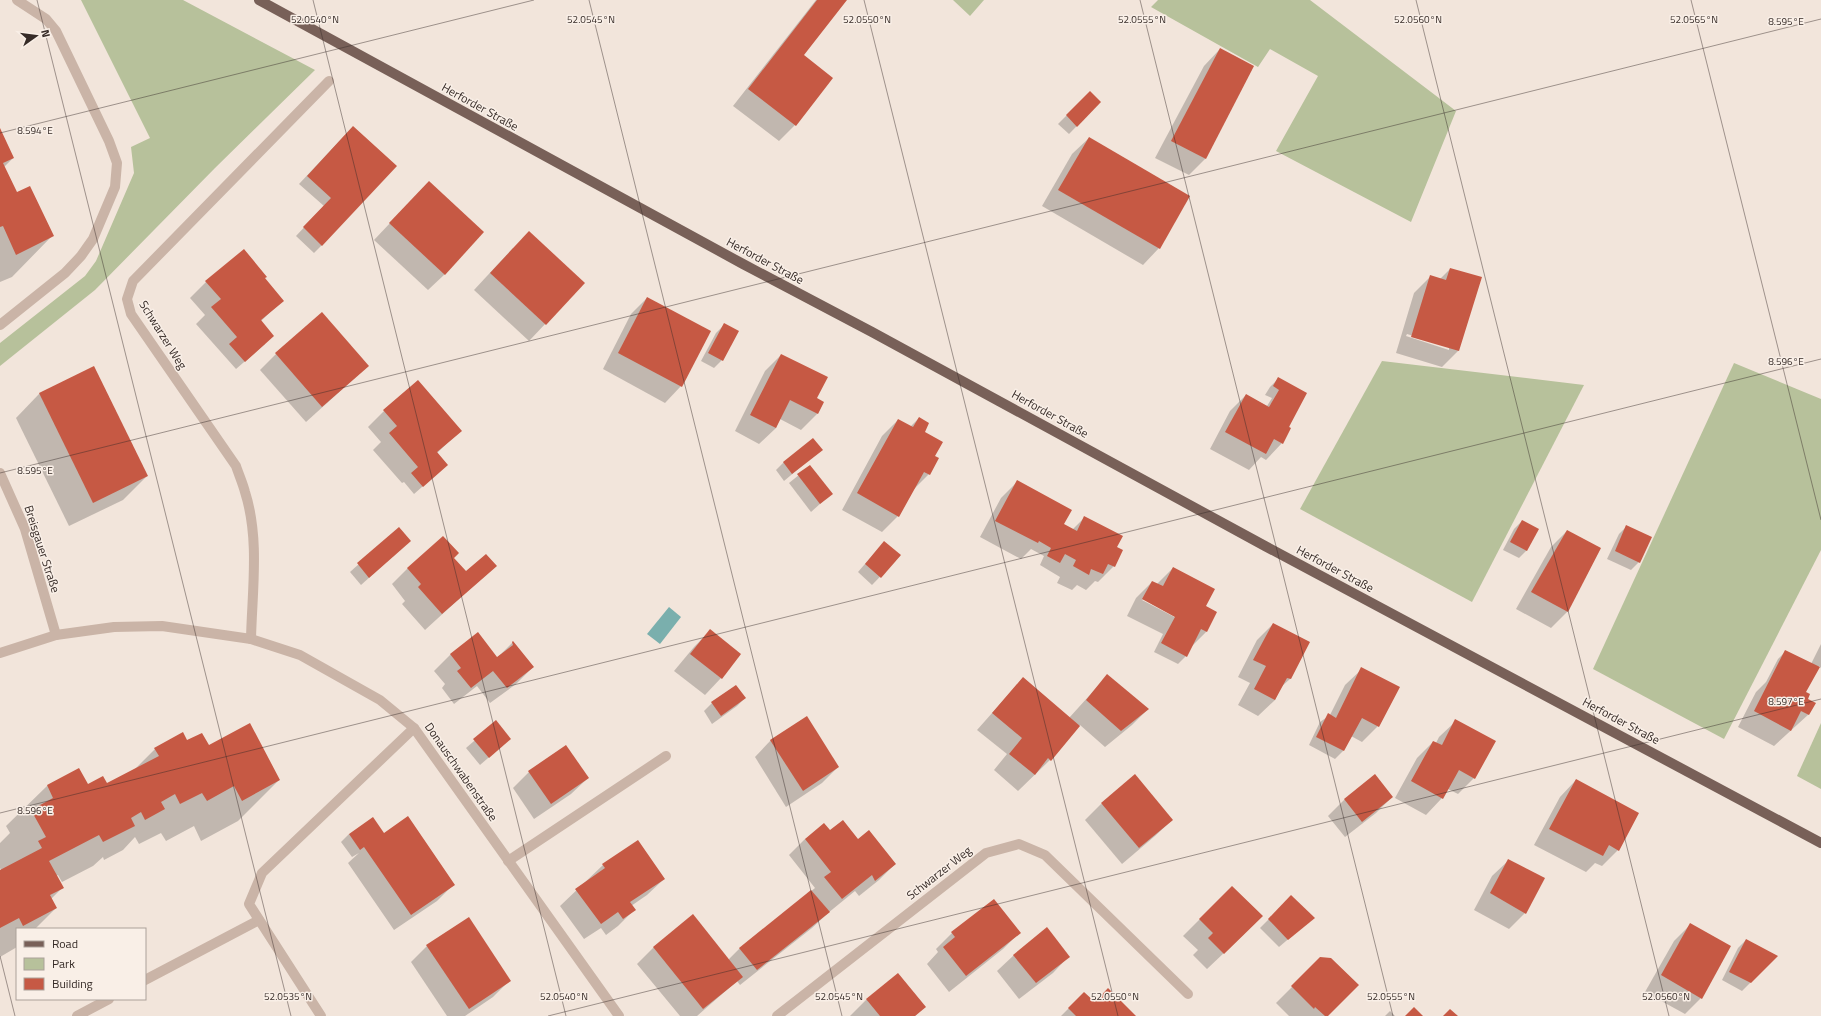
<svg xmlns="http://www.w3.org/2000/svg" width="1821" height="1016" viewBox="0 0 1821 1016" font-family="'Titillium Web',sans-serif">
	<style>
		.green { fill: #b7c19b }
		.water { fill: #7aafad }
		.shadow { fill: #0003; fill-rule: evenodd }
		.building { fill: #c65944 }
		.lines { fill: none; stroke-linecap: round; stroke-linejoin: round }
		.minor { stroke: #cab4a7; stroke-width: 10 }
		.major { stroke: #786058; stroke-width: 10 }
		.ticks { fill: none; stroke: #362b27; stroke-width: 1; stroke-opacity: 0.45 }
		.labels { text-anchor: middle; stroke-width: 3; stroke-linejoin: round; paint-order: stroke }
		.street-label { font-size: 12px; fill: #362b27; stroke: #f9efe7 }
		.ticks-label { font-size: 10px; text-anchor: middle; fill: #362b27; stroke: #f9efe7; stroke-width: 3; stroke-linejoin: round; paint-order: stroke }
	</style>
	<rect width="100%" height="100%" fill="#f2e5db"/>
	<g class="green">
		<path d="M81,0H183L315,70L215,168L95,290L0,366V343L85,276L96,261L134,173L131,147L150,138Z"/>
		<path d="M953,0H984L970,16Z"/>
		<path d="M1158,0H1310L1456,111L1411,222L1276,151L1318,76L1270,49L1258,67L1151,7Z"/>
		<path d="M1382,361L1584,385L1472,602L1300,509Z"/>
		<path d="M1734,363L1821,399V550L1724,739L1593,669Z"/>
		<path d="M1821,723V789L1797,776Z"/>
	</g>
	<path class="water" d="M669,607L681,617L660,644L647,634Z"/>
	<g class="shadow">
		<path d="M816,0H845L802,55L795,125L779,141L733,106Z"/>
		<path d="M1220,49L1253,67L1205,159L1189,175L1155,158L1204,66Z"/>
		<path d="M1090,92L1100,102L1069,134L1058,124Z"/>
		<path d="M0,132L13,158L4,167L17,194L52,236L12,277L0,282Z"/>
		<path d="M345,135L322,245L314,253L296,236L324,206L299,184Z"/>
		<path d="M1089,138L1159,248L1143,265L1042,206L1072,154Z"/>
		<path d="M429,182L445,274L428,290L374,240Z"/>
		<path d="M513,248L584,283L529,341L474,290Z"/>
		<path d="M1450,269L1481,278L1458,351L1442,367L1396,353L1414,293L1430,277L1440,279ZM1407,334L1449,347V350L1406,336Z"/>
		<path d="M264,279L282,301L261,321L265,344L236,369L196,324L205,315L190,298L206,282Z"/>
		<path d="M647,298L681,386L665,403L603,369L631,314Z"/>
		<path d="M724,325L722,360L714,368L701,361L716,333Z"/>
		<path d="M276,354L368,366L306,422L260,370Z"/>
		<path d="M781,355L816,399L823,403L817,414L801,430L780,419L776,428L759,444L735,431L765,371Z"/>
		<path d="M94,367L147,476L123,500L69,526L16,418L39,394Z"/>
		<path d="M1278,379L1290,429L1282,443L1266,460L1261,457L1249,470L1210,449L1230,411L1246,395L1267,406L1272,398L1265,395L1270,387Z"/>
		<path d="M384,411L460,431L437,453L439,472L414,494L404,482L402,483L373,450L381,442L368,427Z"/>
		<path d="M919,418L933,456L929,474L912,491L898,516L882,532L842,510L882,436L898,420L910,427Z"/>
		<path d="M821,450L784,481L776,470L784,462Z"/>
		<path d="M810,466L831,494L811,512L789,483Z"/>
		<path d="M1017,482L1063,525L1072,530L1085,517L1116,547L1114,566L1098,582L1095,581L1086,590L1077,585L1072,590L1057,583L1060,577L1040,565L1044,556L1031,549L1021,559L980,537L1001,498Z"/>
		<path d="M1522,521L1527,550L1519,558L1503,550L1514,529Z"/>
		<path d="M1627,526L1639,562L1631,570L1607,559L1619,534Z"/>
		<path d="M399,528L410,541L361,585L350,572Z"/>
		<path d="M1567,531L1600,549L1567,612L1551,628L1516,609L1551,547Z"/>
		<path d="M877,550L900,556L872,585L858,572Z"/>
		<path d="M453,558L466,573L496,565L425,630L402,604L405,601L392,584L408,568Z"/>
		<path d="M1173,568L1205,606L1216,612L1206,632L1192,646L1186,656L1178,664L1154,652L1163,634L1127,616L1136,598L1152,582L1157,584ZM1143,599L1199,630L1142,600Z"/>
		<path d="M1273,624L1309,642L1290,679L1281,687L1275,700L1258,716L1238,705L1250,683L1238,677L1257,640Z"/>
		<path d="M710,631L740,655L721,678L705,695L674,671L694,647Z"/>
		<path d="M513,642L533,667L516,684L490,703L477,686L454,704L442,688L445,684L434,671L451,654L497,658Z"/>
		<path d="M1821,644V668L1819,666L1805,692L1809,714L1774,746L1738,727L1756,692L1766,682L1778,659L1786,651L1811,664Z"/>
		<path d="M1362,669L1378,726L1362,742L1351,736L1343,751L1335,759L1309,745L1320,722L1330,715L1345,685Z"/>
		<path d="M1107,676L1148,709L1132,725L1105,747L1080,725L1050,760L1018,791L994,770L1007,754L977,730L1023,678L1069,718Z"/>
		<path d="M745,698L737,706L712,724L704,711L712,703Z"/>
		<path d="M1456,721L1474,778L1458,794L1448,789L1442,798L1426,815L1395,798L1417,758L1433,742L1436,743L1439,737Z"/>
		<path d="M496,722L510,739L480,765L466,748Z"/>
		<path d="M771,740L838,767L822,783L786,807L755,757Z"/>
		<path d="M187,742L208,746L279,780L238,821L201,841L194,826L166,841L161,833L139,844L135,837L123,850L104,860L103,857L93,866L62,882L58,875L56,876L62,888L51,899L56,908L35,929H17V947L0,957V871L1,870L0,868V843L10,833L6,826L47,786L79,769L87,785H107L133,771L155,749Z"/>
		<path d="M529,772L588,778L571,794L534,819L513,788Z"/>
		<path d="M1375,775L1392,797L1376,813L1345,837L1328,816L1344,800Z"/>
		<path d="M1576,780L1618,850L1602,866L1595,863L1586,872L1534,845L1560,797Z"/>
		<path d="M1101,804L1172,820L1155,836L1122,864L1085,820Z"/>
		<path d="M830,831L858,840L895,864L879,880L859,896L855,891L828,913L812,928L740,985L737,981L697,1016H680L637,964L653,948L692,916L728,960L740,948L815,888L789,855L805,839Z"/>
		<path d="M349,834H384L453,885L437,901L394,930L348,863L359,853L352,857L341,842Z"/>
		<path d="M1509,860L1525,913L1509,929L1474,910L1492,876Z"/>
		<path d="M603,865L664,879L647,895L631,906L634,910L618,926L606,935L601,928L584,939L560,906Z"/>
		<path d="M1232,887L1245,933L1207,969L1193,955L1198,950L1183,936Z"/>
		<path d="M1291,897L1313,918L1279,947L1260,928Z"/>
		<path d="M1690,925L1701,998L1685,1014L1645,992L1674,941Z"/>
		<path d="M952,933H1019L1003,949L949,992L927,964L938,952L936,949Z"/>
		<path d="M1746,940L1777,956L1742,991L1722,980L1738,948Z"/>
		<path d="M427,946L509,981L493,997L465,1016H447L411,962Z"/>
		<path d="M1014,955L1069,956L1053,973L1019,999L997,971Z"/>
		<path d="M1321,958L1327,1016H1289L1276,1003Z"/>
		<path d="M898,974L925,1007L915,1016H850L866,1000Z"/>
		<path d="M1084,993L1095,1003L1135,1016H1061Z"/>
		<path d="M1390,1011L1395,1016H1385Z"/>
	</g>
	<g class="building">
		<path d="M817,0H847L804,55L833,78L796,126L748,89Z"/>
		<path d="M1220,48L1254,66L1206,159L1171,141Z"/>
		<path d="M1090,91L1101,102L1077,127L1066,115Z"/>
		<path d="M353,126L397,166L322,246L303,227L331,198L307,176Z"/>
		<path d="M0,128L14,158L3,163L17,192L30,186L54,236L16,255L3,226L0,227Z"/>
		<path d="M1089,137L1190,196L1160,249L1058,190Z"/>
		<path d="M429,181L484,232L445,275L389,223Z"/>
		<path d="M529,231L585,283L546,325L490,273Z"/>
		<path d="M244,249L267,277L265,278L284,301L261,320L274,336L245,362L229,344L237,337L211,307L221,299L205,281Z"/>
		<path d="M1450,268L1482,277L1459,351L1411,337L1430,275L1446,280Z"/>
		<path d="M647,297L711,331L682,387L618,353Z"/>
		<path d="M322,312L369,366L322,407L275,353Z"/>
		<path d="M724,323L739,331L723,361L708,353Z"/>
		<path d="M781,354L828,377L817,398L824,402L818,414L790,400L776,428L750,415Z"/>
		<path d="M94,366L148,476L93,503L39,393Z"/>
		<path d="M1278,377L1307,393L1289,427L1291,428L1283,444L1274,439L1266,454L1225,432L1246,394L1269,407L1279,390L1273,386Z"/>
		<path d="M418,380L462,431L437,452L448,465L423,487L411,473L418,467L389,433L397,426L383,410Z"/>
		<path d="M919,417L929,423L925,432L943,442L935,456L939,458L930,475L924,472L899,517L857,493L898,419L913,427Z"/>
		<path d="M813,438L823,450L792,474L783,462Z"/>
		<path d="M810,465L833,494L820,504L797,474Z"/>
		<path d="M1017,480L1072,510L1064,524L1077,531L1084,516L1123,536L1117,547L1123,550L1115,567L1108,564L1103,574L1091,569L1089,575L1073,566L1076,560L1065,554L1060,563L1047,556L1051,548L1039,541L1038,543L995,521Z"/>
		<path d="M1522,520L1539,529L1527,551L1510,542Z"/>
		<path d="M1626,525L1652,537L1640,563L1615,551Z"/>
		<path d="M399,527L411,541L369,578L357,563Z"/>
		<path d="M1567,530L1601,548L1568,612L1531,592Z"/>
		<path d="M443,536L459,553L454,558L466,571L486,554L497,566L442,614L418,587L421,584L407,568Z"/>
		<path d="M884,541L901,555L881,578L865,564Z"/>
		<path d="M1173,567L1215,589L1206,606L1217,612L1207,632L1201,629L1187,657L1161,643L1175,617L1142,599L1152,581L1163,586Z"/>
		<path d="M1273,623L1310,642L1291,679L1287,678L1275,700L1254,689L1266,666L1253,660Z"/>
		<path d="M710,629L741,654L722,679L690,654Z"/>
		<path d="M478,632L497,657L513,645L512,642L513,641L534,667L507,688L493,671L471,688L457,671L461,668L450,654Z"/>
		<path d="M1785,650L1820,667L1806,692L1810,694L1808,699L1816,703L1809,715L1801,711L1791,731L1754,711Z"/>
		<path d="M1361,667L1400,687L1379,727L1362,718L1344,751L1316,737L1328,713L1336,718Z"/>
		<path d="M1107,674L1149,709L1121,731L1086,700Z"/>
		<path d="M1023,677L1080,726L1051,761L1048,758L1035,775L1009,754L1022,738L992,713Z"/>
		<path d="M736,685L746,698L721,716L711,702Z"/>
		<path d="M807,716L839,767L803,791L770,740Z"/>
		<path d="M1455,719L1496,741L1475,779L1459,770L1443,799L1411,781L1433,741L1442,745Z"/>
		<path d="M496,720L511,739L489,758L473,739Z"/>
		<path d="M250,723L280,780L242,801L234,786L207,801L202,793L180,804L175,794L161,802L165,809L145,820L141,812L131,818L135,826L103,842L99,835L49,861L64,888L50,895L57,908L23,926L19,918L0,928V870L42,848L38,841L46,837L31,810L53,798L47,785L79,768L88,784L103,776L107,783L159,756L154,748L183,732L187,740L202,733L209,745Z"/>
		<path d="M566,745L589,778L551,804L528,771Z"/>
		<path d="M1135,774L1173,820L1139,848L1101,803Z"/>
		<path d="M1375,774L1393,797L1362,822L1344,799Z"/>
		<path d="M1576,779L1639,813L1619,851L1609,845L1603,856L1549,829Z"/>
		<path d="M408,816L455,885L411,915L364,847L360,850L349,834L373,817L384,833Z"/>
		<path d="M843,820L858,839L869,830L896,864L875,881L872,875L842,899L824,877L831,872L805,839L824,823L830,830Z"/>
		<path d="M638,840L665,879L630,902L636,910L623,919L618,912L601,924L575,889L605,868L602,864Z"/>
		<path d="M1508,859L1545,878L1526,914L1490,893Z"/>
		<path d="M1232,886L1263,916L1224,954L1208,938L1213,933L1199,919Z"/>
		<path d="M811,890L830,912L757,970L739,948Z"/>
		<path d="M1291,895L1315,918L1288,940L1268,919Z"/>
		<path d="M994,899L1021,933L966,976L943,947L955,937L951,932Z"/>
		<path d="M693,914L743,977L703,1009L653,947Z"/>
		<path d="M469,917L511,981L469,1009L426,945Z"/>
		<path d="M1690,923L1731,946L1702,999L1661,975Z"/>
		<path d="M1047,927L1070,957L1036,983L1013,955Z"/>
		<path d="M1746,939L1778,956L1751,983L1729,972Z"/>
		<path d="M1320,957L1331,958L1359,985L1328,1016H1325L1315,1007L1314,1009L1291,986Z"/>
		<path d="M898,973L926,1007L915,1016H880L866,999Z"/>
		<path d="M1108,988L1136,1016H1076L1068,1008L1084,992L1095,1002Z"/>
		<path d="M1414,1007L1423,1016H1405Z"/>
		<path d="M1450,1009L1458,1016H1443Z"/>
	</g>
	<g class="lines">
		<g class="minor">
			<path d="M0,325L65,273L81,256L93,239L115,187L117,163L109,141L56,31L46,19L17,0"/>
			<path d="M0,473L25,529L56,635"/>
			<path d="M251,639C252,592 260,539 245,492C243,484 239,475 236,466L131,314L127,299L133,281L329,81"/>
			<path d="M0,653L56,635L114,627L162,626L251,639L300,655L380,700L414,728L619,1016"/>
			<path d="M508,861L666,756"/>
			<path d="M145,980L259,920"/>
			<path d="M77,1016L109,999"/>
			<path d="M321,1016L249,904L262,873L414,728"/>
			<path d="M777,1016L986,853L1019,844L1045,855L1188,994"/>
		</g>
		<path class="major" d="M259,0L743,264L872,332L1265,546L1821,843"/>
	</g>
	<path class="ticks" d="M37,0L291,1016M313,0L566,1016M589,0L842,1016M864,0L1118,1016M1140,0L1393,1016M1416,0L1669,1016M1691,0L1821,520M0,133L534,0M0,473L1821,19M0,813L1821,359M0,956L15,1016M548,1016L1821,699"/>
	<g class="labels">
		<g class="street-label">
			<text transform="translate(480 107) rotate(29)" y="4">Herforder Straße</text>
			<text transform="translate(765 261) rotate(28)" y="4">Herforder Straße</text>
			<text transform="translate(163 335) rotate(58)" y="4">Schwarzer Weg</text>
			<text transform="translate(1050 414) rotate(29)" y="4">Herforder Straße</text>
			<text transform="translate(42 549) rotate(72)" y="4">Breisgauer Straße</text>
			<text transform="translate(1335 569) rotate(28)" y="4">Herforder Straße</text>
			<text transform="translate(1621 721) rotate(28)" y="4">Herforder Straße</text>
			<text transform="translate(461 772) rotate(55)" y="4">Donauschwabenstraße</text>
			<text transform="translate(939 873) rotate(-38)" y="4">Schwarzer Weg</text>
		</g>
	</g>
	<g class="ticks-label">
		<text x="315" y="23">52.0540°N</text>
		<text x="591" y="23">52.0545°N</text>
		<text x="867" y="23">52.0550°N</text>
		<text x="1142" y="23">52.0555°N</text>
		<text x="1418" y="23">52.0560°N</text>
		<text x="1694" y="23">52.0565°N</text>
		<text x="1786" y="25">8.595°E</text>
		<text x="35" y="134">8.594°E</text>
		<text x="1786" y="365">8.596°E</text>
		<text x="35" y="474">8.595°E</text>
		<text x="1786" y="705">8.597°E</text>
		<text x="35" y="814">8.596°E</text>
		<text x="288" y="1000">52.0535°N</text>
		<text x="564" y="1000">52.0540°N</text>
		<text x="839" y="1000">52.0545°N</text>
		<text x="1115" y="1000">52.0550°N</text>
		<text x="1391" y="1000">52.0555°N</text>
		<text x="1666" y="1000">52.0560°N</text>
	</g>
	<rect x="16" y="928" width="130" height="72" fill="#f9efe7" stroke="#aba19a"/>
	<rect x="24" y="941" width="20" height="6" fill="#786058" stroke="#aba19a"/>
	<text x="52" y="948" font-size="12" fill="#362b27">Road</text>
	<rect x="24" y="958" width="20" height="12" fill="#b7c19b" stroke="#aba19a"/>
	<text x="52" y="968" font-size="12" fill="#362b27">Park</text>
	<rect x="24" y="978" width="20" height="12" fill="#c65944" stroke="#aba19a"/>
	<text x="52" y="988" font-size="12" fill="#362b27">Building</text>
	<g transform="translate(36 36) rotate(76)" stroke="#f9efe7" stroke-width="3" paint-order="stroke">
	<path d="M0-3L7 15L0 10L-7 15Z" fill="#362b27"/>
	<text y="-6" font-size="11" font-weight="bold" text-anchor="middle" fill="#362b27">N</text>
	</g>
</svg>
